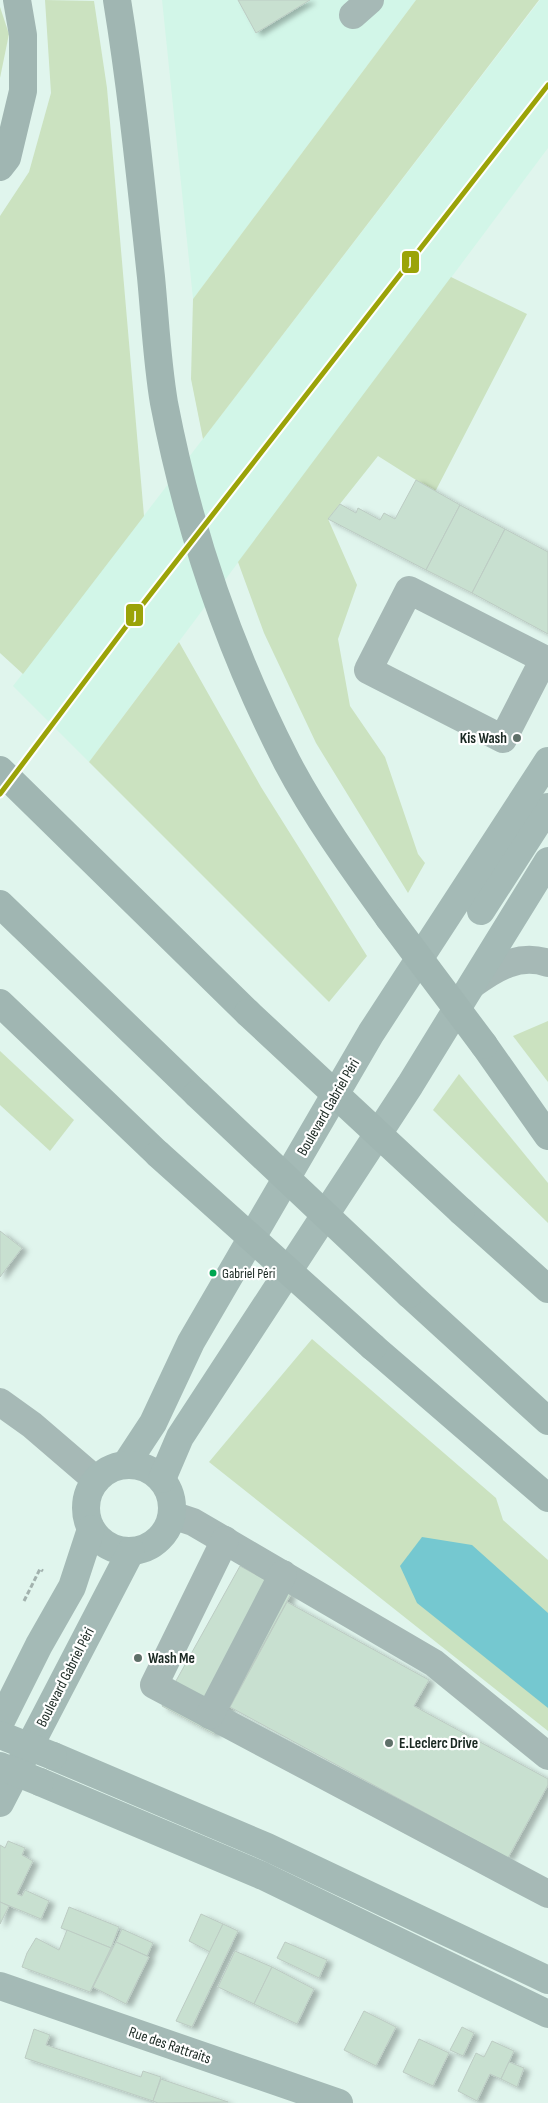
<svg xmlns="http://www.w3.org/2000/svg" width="548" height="2103" viewBox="0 0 548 2103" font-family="'Sofia Sans Condensed',sans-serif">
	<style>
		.built { fill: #d2f6e8 }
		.green { fill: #cbe2c0 }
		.water { fill: #75c8d0 }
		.building { fill: #c8e0d0; stroke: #bccbc3; filter: url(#shadow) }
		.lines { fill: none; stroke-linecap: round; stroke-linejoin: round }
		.path { stroke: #a2b2ae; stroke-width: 3; stroke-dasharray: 5 2.5; stroke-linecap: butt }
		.minor { stroke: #a6b9b6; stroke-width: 28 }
		.major { stroke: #a4bab6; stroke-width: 28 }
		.highway { stroke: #a0b6b2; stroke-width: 28 }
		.major-bridge { stroke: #a4bab6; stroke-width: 28 }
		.highway-bridge { stroke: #a0b6b2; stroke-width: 28 }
		.rail-1-casing { stroke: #fff; stroke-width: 9 }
		.rail-1 { stroke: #9ba308; stroke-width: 5 }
		.poi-dot { fill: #5f7069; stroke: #fff; stroke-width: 2 }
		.bus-dot { fill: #00a651; stroke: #fff; stroke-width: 2 }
		.labels { text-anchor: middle; stroke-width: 4.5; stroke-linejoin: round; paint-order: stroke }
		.bus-label { font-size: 14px; fill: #1a2822; stroke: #fff; text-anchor: start }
		.poi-label { font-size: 15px; font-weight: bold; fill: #1a2822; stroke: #fff; text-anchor: start }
		.street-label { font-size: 15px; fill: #1a2822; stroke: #fff }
		.line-badge { stroke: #fff; stroke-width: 2 }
		.badge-label { font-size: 14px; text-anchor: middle; font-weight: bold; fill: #fff }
	</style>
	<defs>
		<filter id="shadow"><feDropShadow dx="5.5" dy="3" stdDeviation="2.5" flood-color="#0004"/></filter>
	</defs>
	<rect width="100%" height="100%" fill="#e0f5ed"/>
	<g class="built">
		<path d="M162,0H416L193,299Z"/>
		<path d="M540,0H548V148L89,762L13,686Z"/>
	</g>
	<g class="green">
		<path d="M45,0L94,1L107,88L144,516L23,674L0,653V216L29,172L51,93Z"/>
		<path d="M416,0H539L203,439L191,379L193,299Z"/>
		<path d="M0,7L9,34L0,78Z"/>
		<path d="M451,277L527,314L435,492L378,456L328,519L357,585L338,639L350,706L385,757L418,854L425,863L408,893L316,743L264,633L238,562Z"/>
		<path d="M179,642L261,787L367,956L329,1002L89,762Z"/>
		<path d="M548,1021V1082L513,1036Z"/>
		<path d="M0,1051L74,1120L50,1151L0,1105Z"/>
		<path d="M459,1074L548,1183V1223L433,1110Z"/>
		<path d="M312,1339L496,1498L503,1520L548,1560V1731L209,1462Z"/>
	</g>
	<path class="water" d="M422,1537L472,1545L548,1613V1708L417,1603L400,1566Z"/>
	<g class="building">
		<path d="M238,0H310L256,33Z"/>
		<path d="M416,480L460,505L426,570L328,519L340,504L356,513L358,508L380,520L384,513L395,519Z"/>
		<path d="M460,505L505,529L472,593L426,570Z"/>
		<path d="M505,529L548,552V634L472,593Z"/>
		<path d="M0,1231L22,1248L0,1277Z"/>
		<path d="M240,1566L291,1594L214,1734L162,1706Z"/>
		<path d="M287,1602L429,1680L414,1706L548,1779V1785L508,1858L230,1707Z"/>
		<path d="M8,1841L25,1848L22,1855L33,1861L17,1894L22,1896L25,1890L49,1901L41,1919L0,1902V1845L5,1848Z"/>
		<path d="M0,1902L9,1906L0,1924Z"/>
		<path d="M69,1907L119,1927L111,1948L61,1928Z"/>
		<path d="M201,1914L223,1924L210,1952L189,1941Z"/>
		<path d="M223,1924L238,1931L192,2027L176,2021Z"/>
		<path d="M122,1929L153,1943L147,1956L116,1942Z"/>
		<path d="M67,1930L111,1948L90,1992L22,1967L27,1953L36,1938L59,1950Z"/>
		<path d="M116,1942L149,1957L126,2004L93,1987Z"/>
		<path d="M285,1942L327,1960L319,1978L277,1958Z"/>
		<path d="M235,1951L272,1967L254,2004L218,1987Z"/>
		<path d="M272,1967L314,1989L297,2024L254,2004Z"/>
		<path d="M364,2011L396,2027L376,2066L344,2050Z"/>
		<path d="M462,2027L474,2033L463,2056L450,2050Z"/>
		<path d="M34,2029L50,2035L46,2045L141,2077L143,2071L161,2077L153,2101L25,2058Z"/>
		<path d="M419,2039L449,2053L433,2086L403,2072Z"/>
		<path d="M492,2041L514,2051L501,2079L490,2074L477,2101L458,2091L476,2053L484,2057Z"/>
		<path d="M509,2062L524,2068L517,2087L501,2079Z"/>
		<path d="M161,2079L228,2102L158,2103L153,2101Z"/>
	</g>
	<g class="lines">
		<path class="path" d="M24,1601L40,1569L43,1571"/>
		<g class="minor">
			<path d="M353,15L370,0"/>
			<path d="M544,659L503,739L368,670L409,590L544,659L548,661"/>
			<path d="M473,984C495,968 519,953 548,963"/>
			<path d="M0,1402L32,1425L96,1480"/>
			<path d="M172,1515L193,1522L434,1663L548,1756"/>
			<path d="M225,1540L154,1685L548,1894"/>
			<path d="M210,1715L283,1574"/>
		</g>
		<g class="major">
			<path d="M481,911L548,807"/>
			<path d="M126,1464L153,1423L191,1342L371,1033L548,761"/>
			<circle cx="129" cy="1508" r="43"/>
			<path d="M162,1479L180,1437L410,1085L548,861"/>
			<path d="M0,1723L39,1645L72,1587L91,1529"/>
			<path d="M53,1756L267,1847L548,1980"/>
			<path d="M40,1782L263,1876L548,2014"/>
			<path d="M0,1803L131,1551"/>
			<path d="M0,1986L339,2103"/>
		</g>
		<g class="highway">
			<path d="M117,0C132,92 141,184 151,277C155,318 157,362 164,403C188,528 229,649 287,762C316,817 353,868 389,918"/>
			<path d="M0,167L7,158L23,91V35L17,0"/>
			<path d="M0,770L248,1013"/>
			<path d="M0,904L197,1094"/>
			<path d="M0,1003L158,1154"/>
			<path d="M484,1045L548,1136"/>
			<path d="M461,1211L548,1289"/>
			<path d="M409,1294L548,1421"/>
			<path d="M373,1347L548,1498"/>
		</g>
		<g class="major-bridge">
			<path d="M0,1735L53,1756"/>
			<path d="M0,1766L40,1782"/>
		</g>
		<g class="highway-bridge">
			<path d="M389,918L484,1045"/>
			<path d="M248,1013L461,1211"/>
			<path d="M197,1094L409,1294"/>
			<path d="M158,1154L373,1347"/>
		</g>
		<defs>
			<path id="rail-1" d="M0,794L143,604L548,85"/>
		</defs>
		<use href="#rail-1" class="rail-1-casing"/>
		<use href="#rail-1" class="rail-1"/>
	</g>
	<g class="poi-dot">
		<circle cx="517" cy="738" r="5"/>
		<circle cx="138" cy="1658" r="5"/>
		<circle cx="389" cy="1743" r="5"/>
	</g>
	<circle class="bus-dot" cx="213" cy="1273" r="4.5"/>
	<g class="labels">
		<g class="bus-label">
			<text x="222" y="1278">Gabriel Péri</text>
		</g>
		<g class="poi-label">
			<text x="507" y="743" text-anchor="end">Kis Wash</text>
			<text x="148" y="1663">Wash Me</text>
			<text x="399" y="1748">E.Leclerc Drive</text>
		</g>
		<g class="street-label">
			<text transform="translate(328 1107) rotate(-60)" y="5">Boulevard Gabriel Péri</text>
			<text transform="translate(65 1677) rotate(-63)" y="5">Boulevard Gabriel Péri</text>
			<text transform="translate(170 2045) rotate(19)" y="5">Rue des Rattraits</text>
		</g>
	</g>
	<g class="line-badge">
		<rect x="401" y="250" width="19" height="24" rx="5" fill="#9ba308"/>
		<rect x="125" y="603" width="19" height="24" rx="5" fill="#9ba308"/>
	</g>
	<g class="badge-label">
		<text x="410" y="266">J</text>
		<text x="135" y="620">J</text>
	</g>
</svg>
